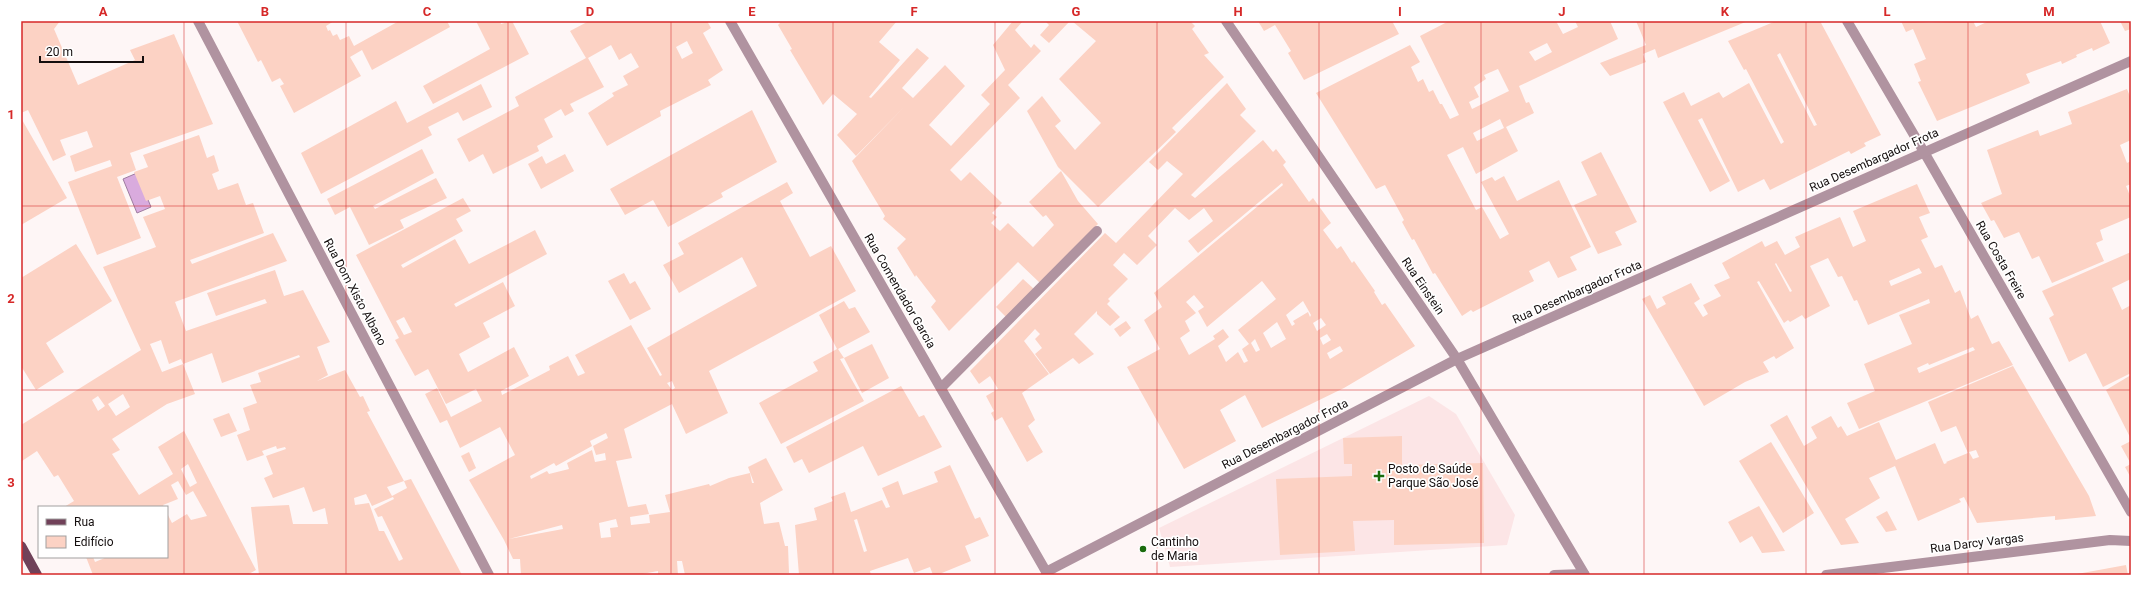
<svg xmlns="http://www.w3.org/2000/svg" width="2152" height="596" viewBox="0 0 2152 596" font-family="Roboto,sans-serif">
	<style>
		.built { fill: #fce5e6 }
		.water { fill: #d9abde; stroke: #9e7ca0 }
		.building { fill: #fcd2c4; fill-rule: evenodd }
		.lines { fill: none; stroke-linecap: round; stroke-linejoin: round }
		.service { stroke: #b093a0; stroke-width: 10 }
		.minor { stroke: #b093a0; stroke-width: 10 }
		.primary { stroke: #704159; stroke-width: 10 }
		.grid { fill: none; stroke: #d62828; stroke-width: 1; stroke-opacity: 0.55 }
		.poi-dot { fill: #1b6b0d; stroke: #fff; stroke-width: 1.5 }
		.labels { text-anchor: middle; stroke-width: 3.5; stroke-linejoin: round; paint-order: stroke }
		.street-label { font-size: 12px; fill: #140e0e; stroke: #fff }
		.poi-label { font-size: 12px; fill: #140e0e; stroke: #fff; text-anchor: start }
		.neatline { fill: none; stroke: #d62828; stroke-width: 1.5 }
		.grid-label { font-size: 13px; text-anchor: middle; font-weight: bold; fill: #d62828 }
	</style>
	<rect width="100%" height="100%" fill="#fef6f6"/>
	<path class="built" d="M1429,396L1456,414L1515,515L1507,545L1170,567L1159,528Z"/>
	<path class="water" d="M137,173L151,207L137,213L123,179Z"/>
	<g class="building">
		<path d="M21,21H60L54,29L78,85L135,60L130,50L174,34L213,124L130,153L136,170L117,177L141,238L97,255L68,182L112,166L110,160L75,172L70,156L93,147L87,131L60,140L66,155L53,161L28,110L21,113Z"/>
		<path d="M237,21H334L326,26L328,31L330,30L333,36L337,34L340,40L349,36L354,46L399,21H447L450,27L372,70L362,50L350,57L361,76L294,113L280,86L284,84L280,78L272,82L261,60L258,62Z"/>
		<path d="M476,21H500L501,24L512,21L529,54L433,104L423,86L490,49Z"/>
		<path d="M589,21H707L711,28L703,33L723,70L708,80L711,85L660,111L661,116L607,146L588,113L614,96L612,93L628,85L623,76L639,67L631,53L619,60L611,45L588,58L604,87L570,104L574,111L565,116L561,109L544,119L553,137L537,146L539,151L493,174L483,154L469,162L457,139L519,106L515,97L586,58L570,31ZM687,41L693,53L682,59L676,47Z"/>
		<path d="M779,21H897L879,42L900,60L869,97L871,98L917,48L929,58L902,88L913,98L945,65L965,86L929,125L951,146L990,104L981,95L1005,70L993,45L1013,21H1023L1015,30L1031,48L1034,44L1041,51L1008,85L1020,98L950,170L961,181L970,172L1002,203L992,213L997,217L991,223L1000,231L1008,223L1033,247L1054,225L1046,215L1043,217L1029,202L1061,171L1078,201L1098,224L1040,283L1018,262L949,331L931,307L936,301L916,275L915,277L897,248L906,239L883,219L885,216L852,161L905,106L856,156L837,135L857,114L833,94L823,105L790,50L792,49L778,25L780,23Z"/>
		<path d="M1045,21H1070L1049,43L1040,35L1049,25Z"/>
		<path d="M1072,21H1190L1195,26L1192,29L1209,53L1204,55L1224,77L1172,128L1176,132L1098,207L1058,167L1027,111L1042,96L1061,121L1055,126L1075,150L1101,123L1059,79L1096,41Z"/>
		<path d="M1258,21H1392L1399,34L1304,80L1288,53L1291,51L1275,25L1264,31Z"/>
		<path d="M1449,21H1556L1563,34L1578,27L1575,21H1610L1618,39L1519,86L1526,103L1529,102L1534,113L1506,127L1518,151L1476,174L1463,147L1447,155L1476,210L1482,207L1500,239L1509,234L1481,182L1492,177L1495,181L1504,176L1517,201L1559,180L1591,247L1570,257L1577,270L1558,278L1549,261L1529,271L1534,281L1473,312L1471,310L1462,316L1435,273L1433,274L1414,239L1412,240L1402,222L1404,220L1385,185L1376,189L1316,93L1410,45L1420,62L1411,67L1418,82L1423,79L1429,92L1433,90L1440,104H1442L1450,119L1459,115L1420,36ZM1547,43L1552,52L1535,61L1529,52ZM1498,69L1509,91L1472,109L1469,102L1479,97L1474,87L1486,79L1484,75ZM1500,119L1504,128L1477,141L1473,133Z"/>
		<path d="M1636,21L1706,22L1748,21L1658,58L1655,49L1643,54L1646,62L1610,76L1600,63L1646,45Z"/>
		<path d="M1776,21H1820L1881,135L1864,143L1866,146L1851,154L1849,151L1770,190L1764,179L1738,192L1702,118L1698,120L1730,181L1710,192L1663,102L1684,92L1691,106L1719,92L1723,98L1749,83L1781,144L1784,142L1746,69L1744,70L1728,41ZM1780,53L1817,125L1814,126L1777,55Z"/>
		<path d="M1901,21L1929,23L1973,21L1976,27L1989,21H2100L2110,43L2093,51L2092,48L2076,55L2077,57L2062,64L2061,61L2026,74L2030,83L1937,121L1918,82L1921,81L1914,64L1926,59L1913,29L1906,32Z"/>
		<path d="M2120,21H2131V29L2125,31Z"/>
		<path d="M1227,83L1246,109L1240,115L1256,131L1191,195L1195,198L1263,140L1273,152L1276,149L1286,162L1283,165L1309,202L1313,198L1331,223L1323,230L1337,249L1341,246L1352,263L1354,261L1375,291L1374,292L1382,305L1385,303L1415,346L1344,388L1262,428L1245,395L1220,410L1236,441L1184,469L1127,367L1160,349L1144,320L1162,307L1154,293L1283,185L1282,183L1198,253L1188,241L1213,221L1204,208L1189,220L1175,208L1148,236L1157,245L1137,265L1124,253L1113,265L1128,279L1108,299L1110,301L1107,304L1120,317L1110,326L1097,314V311L1074,334L1094,354L1079,364L1073,358L1050,374L1035,354L1042,348L1035,339L1040,334L1035,329L1024,341L1049,374L1022,393L1035,420L1028,426L1043,452L1027,462L1002,417L995,421L991,413L994,411L986,396L998,389L990,376L979,384L970,371L1105,233L1116,243L1183,174L1167,161L1158,170L1149,162ZM1262,281L1276,299L1238,330L1249,344L1242,349L1248,361L1244,363L1238,352L1226,362L1218,346L1229,337L1223,329L1213,336L1215,339L1189,355L1180,338L1190,331L1185,321L1196,313L1186,302L1194,295L1204,307L1198,311L1207,327ZM1303,301L1311,315L1310,317L1308,312L1293,321L1295,324L1292,326L1286,315ZM1321,318L1326,325L1317,331L1313,323ZM1277,322L1286,339L1271,348L1263,333ZM1327,334L1331,340L1323,345L1320,338ZM1255,339L1260,350L1256,352L1251,343ZM1340,346L1343,351L1330,359L1327,353Z"/>
		<path d="M481,84L492,107L463,121L458,112L428,127L432,135L321,194L301,153L396,101L407,123Z"/>
		<path d="M2127,89L2131,99V140L2120,145L2127,163L2131,161V184L2126,186L2131,198V217L2100,230L2103,240L2096,243L2104,261L2052,283L2039,256L2032,259L2019,232L2004,238L1994,220L1991,221L1981,203L2002,194L1987,150L2038,130L2040,136L2072,124L2068,112Z"/>
		<path d="M752,110L777,162L721,193L723,197L668,227L653,200L625,215L610,189Z"/>
		<path d="M21,118L67,198L21,225Z"/>
		<path d="M199,135L207,158L214,155L219,171L212,174L218,190L238,183L246,205L253,203L264,233L190,260L192,264L273,233L287,261L175,302L186,331L267,303L265,299L216,316L207,293L275,270L284,296L303,290L330,342L317,347L328,375L317,381L345,370L360,397L363,396L370,411L367,412L404,481L387,487L392,496L407,488L404,481L411,479L462,575H259L251,507L289,505L293,524H328L325,508L313,512L304,487L273,498L264,478L273,474L266,456L286,449L285,447L277,449L276,446L262,451L264,455L247,461L237,435L250,430L243,408L257,403L250,385L261,382L258,373L300,357L299,355L222,383L212,353L183,364L195,394L167,404L112,439L120,450L112,454L139,495L173,474L158,447L184,431L256,570L247,575H93L86,557H93L95,562L107,557H167V513L172,523L187,514L191,520L207,516L193,491L186,495L178,481L171,485L178,499L163,505L164,507H64L74,501L58,475L54,477L37,451L22,461L21,459V425L141,350L103,267L156,247L143,217L165,209L160,196L146,201L134,172L148,167L143,155ZM161,340L169,364L181,359L183,364L162,372L150,344ZM123,394L130,407L116,416L108,404ZM98,396L105,406L98,411L92,400ZM188,464L197,483L190,487L181,469ZM366,494L372,506L393,497L394,499L374,509L378,517L382,516L403,559L399,561L384,531H379L369,503L355,505L354,498Z"/>
		<path d="M422,149L434,173L373,206L375,209L436,178L447,198L400,220L404,228L369,245L350,207L335,215L327,199Z"/>
		<path d="M1601,152L1637,222L1615,232L1622,245L1598,254L1574,205L1597,195L1581,162Z"/>
		<path d="M565,154L574,171L541,189L528,164L542,156L546,164Z"/>
		<path d="M787,182L793,193L780,201L810,257L831,246L856,291L709,371L728,413L686,434L672,404L624,429L632,458L616,461L628,507L646,504L649,514L630,517L631,525L650,523L649,515L670,512L665,495L709,484L710,486L729,478L750,473L752,483H754L748,467L766,458L783,490L760,503L764,524L779,522L785,546H788L789,573L765,575H685L682,561H677L678,575H658V571L637,575H521L520,559H513L504,540L469,480L515,455L514,453L500,427L460,448L447,420L440,423L425,394L437,388L451,417L482,401L476,389L446,404L428,369L415,376L395,340L399,338L356,255L463,198L471,211L456,219L463,231L401,265L403,268L455,239L469,264L535,230L547,254L454,304L456,307L503,282L515,306L483,323L490,337L459,354L468,372L514,347L529,376L501,391L502,395L550,370L549,366L568,356L578,376L585,373L575,355L631,325L660,376L662,375L647,348L757,286L742,257L679,293L663,265L684,254L678,243ZM404,317L412,332L404,335L396,321ZM672,381L675,388L672,390L667,383ZM606,433L608,438L593,446L596,455L605,453L606,460L595,462L592,450L567,463L569,469L549,474L547,471L531,479L530,476L554,463L556,466L592,446L590,441ZM616,519L618,527L610,528L611,537L601,538L599,523ZM562,525L563,529L509,539Z"/>
		<path d="M1917,184L1930,213L1919,217L1928,237L1921,240L1935,268L1942,265L1955,293L1960,290L1971,319L1978,315L1992,344L1999,341L2013,365L1859,429L1847,403L1875,391L1864,364L1912,344L1899,315L1930,303L1929,299L1868,325L1857,300L1854,301L1842,276L1838,277L1828,258L1810,266L1830,306L1805,319L1802,315L1790,322L1788,320L1784,323L1759,281L1757,282L1794,348L1776,359L1774,356L1763,362L1769,372L1745,382L1704,406L1642,299L1650,295L1657,309L1666,304L1662,297L1691,283L1700,299L1694,303L1703,317L1708,314L1703,305L1721,296L1714,285L1730,278L1722,263L1762,241L1765,247L1777,241L1785,255L1800,247L1795,237L1840,217L1853,247L1866,241L1853,211ZM1776,263L1792,291L1790,292L1775,264ZM1919,268L1922,273L1891,286L1889,281ZM1973,347L1975,350L1919,373L1917,368L1928,363L1929,365Z"/>
		<path d="M76,244L112,301L46,343L64,372L36,390L21,366V278Z"/>
		<path d="M2131,252V279L2112,288L2122,310L2131,305V373L2103,387L2086,353L2069,362L2049,318L2054,315L2042,291Z"/>
		<path d="M624,273L630,284L635,281L651,309L630,320L608,281Z"/>
		<path d="M1023,279L1034,289L1006,317L996,307Z"/>
		<path d="M844,301L849,309L855,307L870,332L838,349L844,358L840,359L864,401L781,444L759,403L818,371L813,362L837,349L819,315Z"/>
		<path d="M1126,321L1131,328L1120,337L1114,329Z"/>
		<path d="M872,344L889,378L862,393L844,358Z"/>
		<path d="M2013,366L2089,496L2096,516L2055,520V516L1977,523L1964,497L1959,499L1961,502L1918,521L1895,466L1869,478L1880,498L1845,519L1859,543L1841,545L1770,425L1787,415L1804,446L1817,438L1811,427L1831,416L1838,428L1841,426L1847,436L1879,422L1896,460L1935,443L1944,464L1947,463L1946,462L1968,453L1956,426L1941,432L1928,402ZM1976,450L1979,457L1973,459L1969,452Z"/>
		<path d="M2131,375V439L2106,390Z"/>
		<path d="M901,386L919,417L924,415L942,447L878,476L863,446L809,473L802,459L794,463L786,447Z"/>
		<path d="M229,413L237,431L221,437L213,419Z"/>
		<path d="M1402,436V465L1483,463L1484,543L1394,545V520L1353,521L1355,551L1280,555L1276,479L1352,476V464H1344L1343,438Z"/>
		<path d="M2131,441V478L2125,467L2131,464L2121,446Z"/>
		<path d="M1771,442L1814,513L1783,533L1739,461Z"/>
		<path d="M469,452L476,468L469,472L461,456Z"/>
		<path d="M950,465L975,519L980,517L989,536L965,546L971,561L937,575H933L930,567L914,573L908,558L870,571L871,575H799L795,525L817,520L814,508L833,501L831,497L845,492L851,512L882,500L886,508L890,507L882,488L898,481L903,495L938,482L934,472ZM857,519L867,551L864,552L854,520Z"/>
		<path d="M1759,506L1785,551L1762,553L1752,536L1740,543L1728,522Z"/>
		<path d="M1887,511L1897,530L1886,532L1876,517Z"/>
		<path d="M2126,565L2128,575H2077V574Z"/>
	</g>
	<g class="lines">
		<path class="service" d="M941,388L1097,231"/>
		<g class="minor">
			<path d="M198,21L489,575"/>
			<path d="M730,21L1048,575"/>
			<path d="M1226,21L1457,359L1585,575"/>
			<path d="M1847,21L1924,152L2131,512"/>
			<path d="M1046,572L1457,359L2131,61"/>
			<path d="M1554,575L1584,574"/>
			<path d="M1826,575L2110,540L2131,541"/>
		</g>
		<path class="primary" d="M21,546L37,575"/>
	</g>
	<path class="grid" d="M184,21V575M346,21V575M508,21V575M671,21V575M833,21V575M995,21V575M1157,21V575M1319,21V575M1481,21V575M1644,21V575M1806,21V575M1968,21V575M21,206H2131M21,390H2131"/>
	<g class="poi-dot">
		<path d="M1377 470h4v4h4v4h-4v4h-4v-4h-4v-4h4z"/>
		<circle cx="1143" cy="549" r="4"/>
	</g>
	<g class="labels">
		<g class="street-label">
			<text transform="translate(1874 160) rotate(-24)" y="4">Rua Desembargador Frota</text>
			<text transform="translate(2001 260) rotate(60)" y="4">Rua Costa Freire</text>
			<text transform="translate(1423 286) rotate(56)" y="4">Rua Einstein</text>
			<text transform="translate(900 291) rotate(60)" y="4">Rua Comendador Garcia</text>
			<text transform="translate(355 292) rotate(62)" y="4">Rua Dom Xisto Albano</text>
			<text transform="translate(1577 292) rotate(-24)" y="4">Rua Desembargador Frota</text>
			<text transform="translate(1285 434) rotate(-27)" y="4">Rua Desembargador Frota</text>
			<text transform="translate(1977 543) rotate(-7)" y="4">Rua Darcy Vargas</text>
		</g>
		<g class="poi-label">
			<text x="1388" y="473">Posto de Saúde<tspan x="1388" dy="14">Parque São José</tspan></text>
			<text x="1151" y="546">Cantinho<tspan x="1151" dy="14">de Maria</tspan></text>
		</g>
	</g>
	<rect width="2152" height="596" fill="none" stroke="#ffffff" stroke-width="44"/>
	<rect x="38" y="506" width="130" height="52" fill="#ffffff" stroke="#a19f9f"/>
	<rect x="46" y="519" width="20" height="6" fill="#704159" stroke="#a19f9f"/>
	<text x="74" y="526" font-size="12" fill="#140e0e">Rua</text>
	<rect x="46" y="536" width="20" height="12" fill="#fcd2c4" stroke="#a19f9f"/>
	<text x="74" y="546" font-size="12" fill="#140e0e">Edifício</text>
	<path d="M40 56v6h103v-6" fill="none" stroke="#140e0e" stroke-width="2"/>
	<text x="46" y="56" font-size="12" fill="#140e0e" stroke="#ffffff" stroke-width="3" paint-order="stroke">20 m</text>
	<rect x="22" y="22" width="2108" height="552" class="neatline"/>
	<g class="grid-label">
		<text x="103" y="16">A</text>
		<text x="265" y="16">B</text>
		<text x="427" y="16">C</text>
		<text x="590" y="16">D</text>
		<text x="752" y="16">E</text>
		<text x="914" y="16">F</text>
		<text x="1076" y="16">G</text>
		<text x="1238" y="16">H</text>
		<text x="1400" y="16">I</text>
		<text x="1562" y="16">J</text>
		<text x="1725" y="16">K</text>
		<text x="1887" y="16">L</text>
		<text x="2049" y="16">M</text>
		<text x="11" y="119">1</text>
		<text x="11" y="303">2</text>
		<text x="11" y="487">3</text>
	</g>
</svg>
